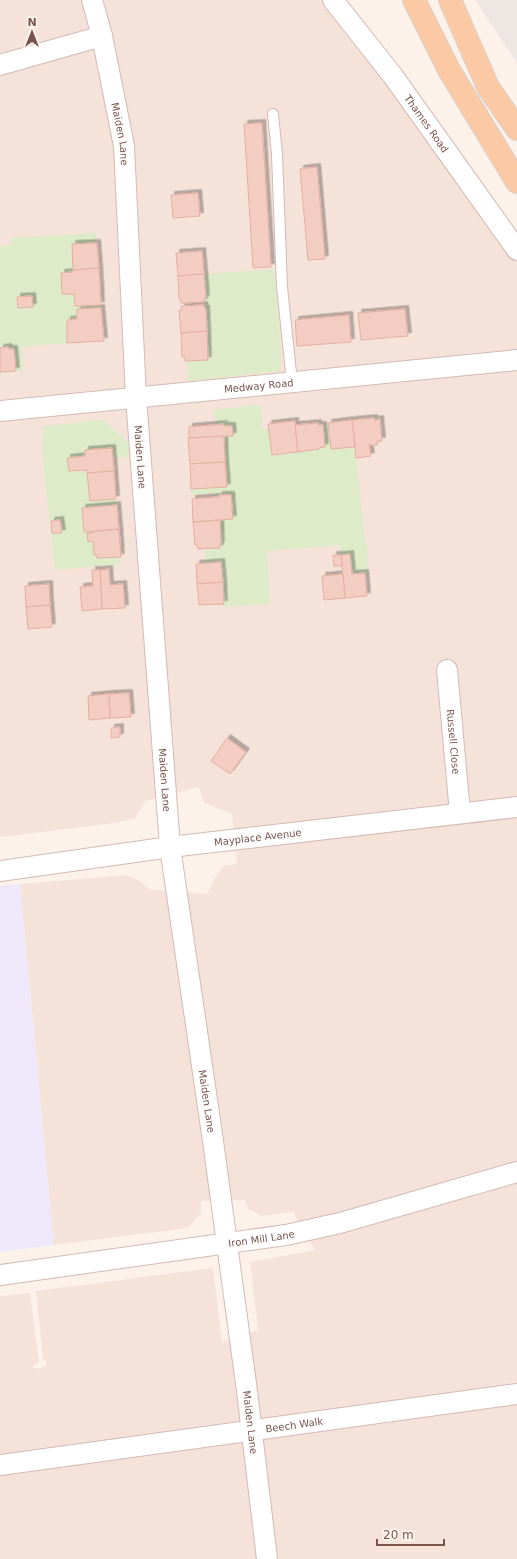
<svg xmlns="http://www.w3.org/2000/svg" width="517" height="1559" viewBox="0 0 517 1559" font-family="'DejaVu Sans',sans-serif">
	<style>
		.residential { fill: #f5e3d9 }
		.industrial { fill: #eee6e3 }
		.education { fill: #efe7fa }
		.green { fill: #ddebc8 }
		.building { fill: #f3ccc2; stroke: #e5afa2; filter: url(#shadow) }
		.lines { fill: none; stroke-linecap: round; stroke-linejoin: round }
		.service-casing { stroke: #d2bab2; stroke-width: 12 }
		.minor-casing { stroke: #d2bab2; stroke-width: 22 }
		.primary-casing { stroke: #d9cfcd; stroke-width: 24 }
		.service { stroke: #fff; stroke-width: 10 }
		.minor { stroke: #fff; stroke-width: 20 }
		.primary { stroke: #fbcaa4; stroke-width: 22 }
		.labels { text-anchor: middle; stroke-width: 3; stroke-linejoin: round; paint-order: stroke }
		.street-label { font-size: 10px; fill: #79544c; stroke: #fff7f1 }
	</style>
	<defs>
		<filter id="shadow"><feDropShadow dx="3.5" dy="-3.5" stdDeviation="0" flood-color="#0004"/></filter>
	</defs>
	<rect width="100%" height="100%" fill="#fdf2ea"/>
	<path class="residential" d="M0,0H331L517,260V1559H0V1296L30,1293L39,1362L32,1367L40,1369L46,1366L47,1362L43,1359L36,1291L213,1268L222,1342L258,1330L250,1262L315,1250L293,1212L262,1216L248,1209L245,1200L201,1201V1213L188,1228L54,1245L20,884L126,875L140,881L151,890L207,894L214,879L224,866L237,864L232,814L204,803L199,787L146,801L135,818L115,823L0,837Z"/>
	<path class="industrial" d="M475,0H517V63Z"/>
	<path class="education" d="M20,884L54,1245L0,1252V886Z"/>
	<g class="green">
		<path d="M96,233L97,243L72,244L71,248L73,272L61,273L62,294H74L75,306L101,305V308L77,309V319L66,330L67,343L22,347L23,371H16L9,347L0,348V247L11,245V238Z"/>
		<path d="M274,269L281,349L280,371L188,381L187,361L208,360L209,355L206,309H205L204,305L208,302H204V274Z"/>
		<path d="M259,405L261,406L263,429H269L272,455L319,449V448L325,447L323,425L328,424L331,449L355,447L365,543H367L369,575L365,576L364,573L352,574L350,554L341,555L340,545L267,551L270,604L224,607L221,562L206,563L205,549L220,547V544H221L220,520L233,519L231,495H219L217,497L216,493L192,495L191,489L227,487L224,436L233,435L232,426H224V424L217,425L213,410Z"/>
		<path d="M103,420L128,442L129,457L113,458L112,448L85,450V456L68,458L69,471L87,470L90,501L116,499L117,505L82,508L84,532H92V533L87,534L88,541H93L94,555H97L98,558L119,557L120,564L55,570L42,450L43,426Z"/>
	</g>
	<g class="building">
		<path d="M262,123L271,267L253,268L244,124Z"/>
		<path d="M317,167L325,259L308,260L300,169Z"/>
		<path d="M198,193L200,216L173,218L171,195Z"/>
		<path d="M97,243L99,268L73,270L72,244Z"/>
		<path d="M202,251L204,274L178,276L176,253Z"/>
		<path d="M99,268L101,305L75,306L74,294H62L61,273L73,272V270Z"/>
		<path d="M204,274L206,299H204V302L181,303V299H179L178,276Z"/>
		<path d="M32,296L33,307L18,308L17,297Z"/>
		<path d="M204,305L205,309H206L207,331L181,333L179,310H182L181,306Z"/>
		<path d="M101,308L104,341L67,343V320L77,319V309Z"/>
		<path d="M405,309L408,336L361,340L358,313Z"/>
		<path d="M349,315L351,342L297,346L295,320Z"/>
		<path d="M207,331L208,360L185,361V357H182L181,333Z"/>
		<path d="M8,347L9,349H14L16,371L0,372V348Z"/>
		<path d="M374,418L375,420L380,419L382,441H377V445H369L371,456L356,458L352,420Z"/>
		<path d="M352,420L355,447L331,449L328,423Z"/>
		<path d="M295,421L298,452L272,455L268,424Z"/>
		<path d="M318,423V425H323L325,447L319,448V449L298,452L295,425Z"/>
		<path d="M224,424V426H232L233,436L189,438V427Z"/>
		<path d="M224,436L225,462L190,464L188,438Z"/>
		<path d="M112,448L114,471L87,473V470L69,471L67,458L85,456V450Z"/>
		<path d="M225,462L227,487L191,489L190,464Z"/>
		<path d="M114,471L116,499L90,501L87,473Z"/>
		<path d="M219,495H231L233,519L193,522L192,499L217,497H219Z"/>
		<path d="M117,505L119,529L84,532L82,508Z"/>
		<path d="M60,520L62,533H52L51,521Z"/>
		<path d="M220,520L221,544H220V548L198,549L197,545H195L193,522Z"/>
		<path d="M119,529L121,557L97,558V555H94L93,541L88,542L87,533H92V532Z"/>
		<path d="M350,554L352,574L365,573L367,596L345,598L341,555Z"/>
		<path d="M333,555H341L342,566H334Z"/>
		<path d="M221,562L223,582L197,584L196,564Z"/>
		<path d="M109,569L110,585L123,584L125,608L102,609L100,570Z"/>
		<path d="M92,570H100L102,609L82,611L80,587L93,586Z"/>
		<path d="M343,574L345,598L324,600L322,576Z"/>
		<path d="M223,582L224,604L199,605L197,584Z"/>
		<path d="M49,584L50,605L26,607L25,586Z"/>
		<path d="M50,605L52,627L28,629L26,607Z"/>
		<path d="M129,693L131,717L110,718L109,694Z"/>
		<path d="M109,694L110,718L89,720L88,696Z"/>
		<path d="M120,727V737L111,738V728Z"/>
		<path d="M227,738L246,752L230,774L211,761Z"/>
	</g>
	<g class="lines">
		<defs>
			<path id="service" d="M273,114L277,154L282,287L292,382"/>
			<g id="minor">
				<path id="s1" d="M92,0L102,36L124,146L136,397L170,847L213,1141L247,1391L267,1559"/>
				<path id="s2" d="M333,0L393,76L517,250"/>
				<path d="M0,65L102,36"/>
				<path id="s3" d="M0,411L517,360"/>
				<path id="s4" d="M447,670L460,813"/>
				<path id="s5" d="M0,871L170,847L517,807"/>
				<path id="s6" d="M0,1275L286,1235L340,1223L517,1172"/>
				<path id="s7" d="M0,1465L517,1394"/>
			</g>
			<g id="primary">
				<path d="M414,0L449,70L517,182"/>
				<path d="M450,0L488,87L517,129"/>
			</g>
		</defs>
		<use href="#service" class="service-casing"/>
		<use href="#minor" class="minor-casing"/>
		<use href="#primary" class="primary-casing"/>
		<use href="#service" class="service"/>
		<use href="#minor" class="minor"/>
		<use href="#primary" class="primary"/>
	</g>
	<g class="labels">
		<g class="street-label">
			<text dy="4" stroke="none"><textPath href="#s2" startOffset="155">Thames Road</textPath></text>
			<text dy="4" stroke="none"><textPath href="#s1" startOffset="137">Maiden Lane</textPath></text>
			<text dy="4" stroke="none"><textPath href="#s3" startOffset="260">Medway Road</textPath></text>
			<text dy="4" stroke="none"><textPath href="#s1" startOffset="461">Maiden Lane</textPath></text>
			<text dy="4" stroke="none"><textPath href="#s4" startOffset="72">Russell Close</textPath></text>
			<text dy="4" stroke="none"><textPath href="#s1" startOffset="785">Maiden Lane</textPath></text>
			<text dy="4" stroke="none"><textPath href="#s5" startOffset="260">Mayplace Avenue</textPath></text>
			<text dy="4" stroke="none"><textPath href="#s1" startOffset="1109">Maiden Lane</textPath></text>
			<text dy="4" stroke="none"><textPath href="#s6" startOffset="264">Iron Mill Lane</textPath></text>
			<text dy="4" stroke="none"><textPath href="#s1" startOffset="1433">Maiden Lane</textPath></text>
			<text dy="4" stroke="none"><textPath href="#s7" startOffset="297">Beech Walk</textPath></text>
		</g>
	</g>
	<g transform="translate(32 32)" stroke="#fff7f1" stroke-width="3" paint-order="stroke">
	<path d="M0-3L7 15L0 10L-7 15Z" fill="#79544c"/>
	<text y="-6" font-size="11" font-weight="bold" text-anchor="middle" fill="#79544c">N</text>
	</g>
	<path d="M377 1539v6h67v-6" fill="none" stroke="#79544c" stroke-width="2"/>
	<text x="383" y="1539" font-size="12" fill="#79544c" stroke="#fff7f1" stroke-width="3" paint-order="stroke">20 m</text>
</svg>
